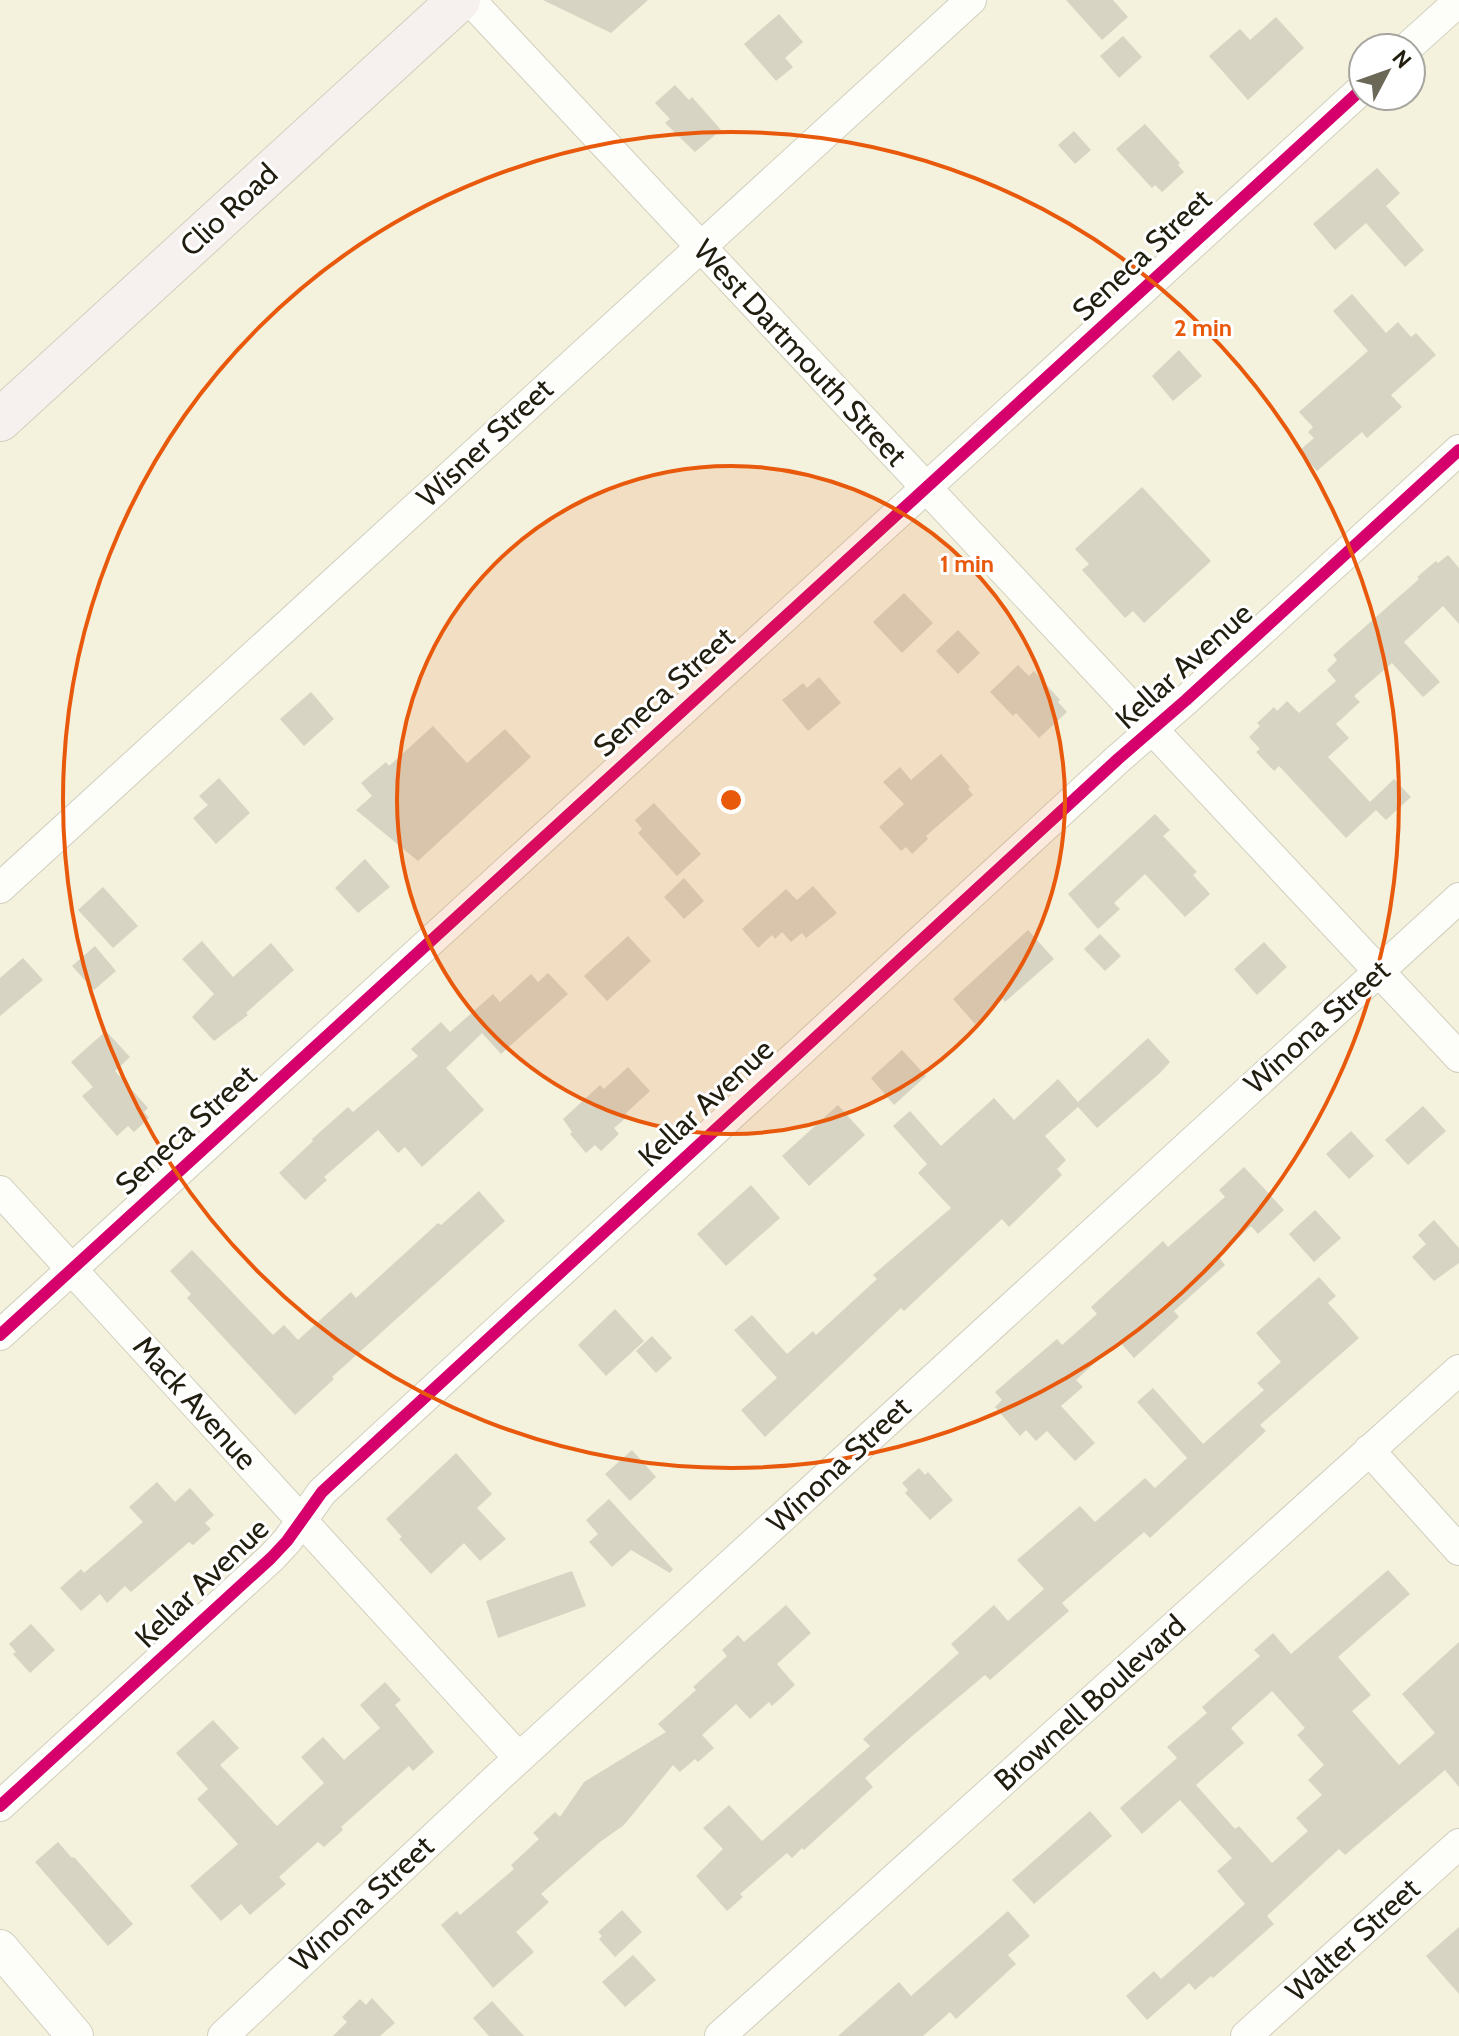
<svg xmlns="http://www.w3.org/2000/svg" width="1459" height="2036" viewBox="0 0 1459 2036" font-family="Cabin,sans-serif">
	<style>
		.building { fill: #d7d4c3; fill-rule: evenodd }
		.lines { fill: none; stroke-linecap: round; stroke-linejoin: round }
		.minor-casing { stroke: #d1cfbe; stroke-width: 32 }
		.tertiary-casing { stroke: #d1cfbe; stroke-width: 38 }
		.secondary-casing { stroke: #d1cfbe; stroke-width: 44 }
		.minor { stroke: #fdfdfa; stroke-width: 30 }
		.tertiary { stroke: #fdfdfa; stroke-width: 36 }
		.secondary { stroke: #f6f0ef; stroke-width: 42 }
		.cycleway-casing { stroke: #fff; stroke-width: 17 }
		.cycleway { stroke: #d6006c; stroke-width: 12 }
		.ring { fill: none; stroke: #e8590c; stroke-width: 4 }
		.labels { text-anchor: middle; stroke-width: 6; stroke-linejoin: round; paint-order: stroke }
		.street-label { font-size: 30px; fill: #211e10; stroke: #fff }
		.centre { fill: #e8590c; stroke: #fff; stroke-width: 4 }
		.ring-label { font-size: 24px; text-anchor: middle; font-weight: bold; fill: #e8590c; stroke: #fff; stroke-width: 6; stroke-linejoin: round; paint-order: stroke }
	</style>
	<rect width="100%" height="100%" fill="#f4f1dc"/>
	<g class="building">
		<path d="M543,0H648L611,33Z"/>
		<path d="M1066,0H1113L1128,17L1102,40Z"/>
		<path d="M779,14L803,42L785,58L793,67L776,81L744,44Z"/>
		<path d="M1276,17L1304,48L1248,100L1209,56L1240,29L1250,40Z"/>
		<path d="M1123,36L1142,57L1119,78L1100,56Z"/>
		<path d="M675,85L689,100L692,97L721,130L695,152L665,123L670,119L655,103Z"/>
		<path d="M1145,124L1180,163L1178,165L1184,172L1162,192L1155,185L1152,188L1116,149Z"/>
		<path d="M1074,131L1091,150L1075,164L1058,145Z"/>
		<path d="M1377,168L1400,193L1386,206L1424,250L1405,267L1366,223L1335,250L1313,224Z"/>
		<path d="M1352,294L1386,333L1398,322L1411,337L1416,333L1436,355L1391,395L1402,407L1367,438L1362,432L1317,471L1299,451L1314,438L1308,432L1313,427L1299,412L1368,351L1333,311Z"/>
		<path d="M1179,350L1202,376L1173,401L1152,376Z"/>
		<path d="M1142,487L1211,561L1144,623L1133,611L1125,618L1082,570L1089,564L1075,549Z"/>
		<path d="M1448,555L1459,568V624L1443,606L1404,642L1440,682L1423,697L1392,663L1354,696L1360,702L1336,724L1349,738L1328,757L1370,802L1394,779L1411,797L1386,820L1376,810L1346,838L1279,766L1274,771L1256,752L1260,749L1249,737L1260,726L1257,723L1274,707L1277,711L1287,701L1299,713L1336,681L1327,670L1337,660L1333,655L1419,579L1417,577L1436,561L1438,563Z"/>
		<path d="M904,593L933,623L902,653L873,622Z"/>
		<path d="M958,630L980,653L958,674L936,651Z"/>
		<path d="M1018,665L1029,676L1034,671L1060,700L1058,702L1067,712L1039,738L1016,713L1013,716L990,692Z"/>
		<path d="M819,677L841,703L808,731L782,700L803,683L807,688Z"/>
		<path d="M311,692L334,719L304,746L280,719Z"/>
		<path d="M433,726L467,763L505,729L531,757L418,861L356,810L372,796L361,783L386,762L389,766Z"/>
		<path d="M941,754L970,787L968,789L973,795L926,836L928,839L912,854L906,847L901,851L879,827L904,804L883,782L900,767L911,780Z"/>
		<path d="M219,778L250,813L216,844L193,818L208,805L199,796Z"/>
		<path d="M654,803L701,854L677,876L638,833L642,829L635,820Z"/>
		<path d="M1155,814L1170,830L1163,836L1197,872L1193,875L1210,894L1185,917L1145,874L1114,903L1120,909L1098,929L1068,894Z"/>
		<path d="M365,859L390,887L358,913L335,888Z"/>
		<path d="M684,878L704,901L684,919L664,897Z"/>
		<path d="M813,886L837,913L806,938L802,933L791,942L782,932L775,939L772,935L758,948L742,929L786,889L797,900Z"/>
		<path d="M103,887L138,926L113,948L78,910Z"/>
		<path d="M1028,930L1054,959L1005,1002L1003,999L975,1024L953,999Z"/>
		<path d="M1100,934L1121,956L1105,971L1084,949Z"/>
		<path d="M628,936L651,961L607,1001L584,976Z"/>
		<path d="M202,941L233,977L271,943L294,970L246,1013L248,1015L214,1041L192,1017L214,994L182,959Z"/>
		<path d="M1264,942L1287,967L1257,995L1234,969Z"/>
		<path d="M95,946L116,971L94,990L72,966Z"/>
		<path d="M23,958L43,980L0,1016V978Z"/>
		<path d="M548,973L568,994L501,1054L482,1033L446,1068L484,1110L422,1167L405,1147L398,1153L378,1130L324,1177L327,1180L305,1200L279,1173L313,1141L312,1139L348,1107L353,1112L418,1056L411,1049L441,1022L450,1032L493,994L500,1002L531,974L538,982Z"/>
		<path d="M106,1031L130,1057L115,1071L148,1108L144,1112L149,1118L134,1132L128,1126L117,1136L82,1096L93,1087L71,1062Z"/>
		<path d="M1148,1038L1170,1062L1160,1073L1097,1128L1078,1107L1045,1136L1066,1160L1057,1169L1062,1175L1009,1227L1002,1219L904,1311L901,1308L765,1437L741,1410L777,1378L734,1330L752,1315L787,1354L813,1331L816,1335L877,1279L873,1275L951,1208L918,1173L927,1164L893,1126L910,1111L941,1146L994,1098L1014,1120L1058,1079L1078,1102Z"/>
		<path d="M902,1050L926,1076L894,1105L871,1078Z"/>
		<path d="M628,1067L650,1091L626,1113L628,1116L614,1128L619,1134L601,1151L595,1145L586,1153L570,1134L572,1132L563,1119L600,1085L604,1089Z"/>
		<path d="M838,1105L865,1135L809,1186L782,1156Z"/>
		<path d="M1423,1106L1446,1131L1408,1165L1385,1140Z"/>
		<path d="M1351,1131L1374,1156L1349,1179L1326,1154Z"/>
		<path d="M1244,1167L1284,1210L1258,1234L1251,1226L1218,1256L1225,1265L1174,1311L1179,1317L1134,1358L1119,1341L1076,1380L1083,1387L1061,1406L1095,1443L1075,1461L1047,1431L1036,1441L1026,1430L1020,1436L995,1407L1002,1400L995,1392L1057,1339L1062,1345L1097,1314L1091,1307L1163,1241L1168,1247L1225,1197L1219,1190Z"/>
		<path d="M751,1185L780,1218L726,1266L697,1234Z"/>
		<path d="M479,1191L505,1221L332,1377L334,1379L295,1415L187,1298L191,1294L170,1271L192,1250L273,1335L284,1325L298,1340L351,1292L356,1298L438,1223L441,1225Z"/>
		<path d="M1315,1210L1341,1238L1314,1262L1289,1234Z"/>
		<path d="M1434,1220L1459,1248V1263L1434,1281L1412,1257L1426,1244L1418,1235Z"/>
		<path d="M1319,1277L1336,1296L1328,1303L1359,1338L1260,1425L1266,1431L1150,1538L1144,1532L1062,1603L1069,1611L990,1680L985,1675L911,1737L865,1778L873,1787L804,1850L802,1848L792,1858L787,1853L740,1894L743,1897L727,1911L696,1876L723,1849L703,1828L729,1805L762,1841L870,1746L863,1739L959,1653L951,1644L994,1605L1008,1621L1044,1589L1017,1560L1080,1506L1095,1522L1145,1478L1155,1488L1187,1458L1137,1402L1153,1388L1203,1444L1264,1390L1257,1383L1281,1362L1256,1333Z"/>
		<path d="M615,1309L644,1341L606,1376L578,1345Z"/>
		<path d="M652,1336L672,1358L656,1373L636,1351Z"/>
		<path d="M632,1450L656,1477L630,1501L605,1474Z"/>
		<path d="M456,1453L492,1494L477,1508L506,1539L480,1561L464,1543L431,1574L399,1539L402,1537L386,1519Z"/>
		<path d="M919,1468L925,1475L928,1472L953,1500L930,1520L905,1493L908,1490L902,1483Z"/>
		<path d="M157,1482L175,1502L190,1488L214,1515L205,1523L211,1529L193,1545L189,1542L131,1592L125,1586L107,1603L100,1594L81,1611L60,1588L81,1569L84,1573L143,1522L129,1507Z"/>
		<path d="M609,1499L673,1569L670,1573L631,1550L612,1567L589,1542L598,1534L586,1520Z"/>
		<path d="M1388,1570L1410,1594L1338,1657L1371,1695L1352,1711L1399,1765L1435,1733L1402,1694L1459,1642V1787L1445,1770L1345,1855L1339,1849L1267,1916L1274,1924L1213,1978L1211,1976L1195,1990L1189,1983L1147,2020L1126,1996L1154,1971L1161,1979L1245,1904L1217,1871L1232,1858L1180,1800L1142,1834L1120,1808L1177,1758L1167,1747L1207,1713L1202,1707L1260,1656L1254,1650L1273,1633L1291,1654ZM1272,1691L1305,1728L1297,1735L1324,1765L1308,1780L1322,1795L1296,1818L1308,1831L1272,1863L1239,1826L1235,1829L1196,1785L1244,1743L1231,1728Z"/>
		<path d="M572,1571L586,1606L498,1638L486,1601Z"/>
		<path d="M786,1605L811,1633L777,1664L795,1685L772,1706L769,1702L750,1719L736,1704L702,1735L714,1748L698,1762L695,1759L680,1772L673,1765L624,1825L600,1842L541,1894L549,1902L516,1932L534,1952L493,1988L441,1925L457,1911L460,1915L514,1869L511,1865L539,1839L533,1833L555,1812L560,1817L584,1782L666,1732L658,1724L696,1690L693,1687L727,1656L722,1650L738,1635L744,1642Z"/>
		<path d="M31,1624L55,1650L30,1673L13,1654L16,1652L9,1644Z"/>
		<path d="M385,1682L401,1700L395,1705L434,1752L413,1771L409,1766L341,1827L343,1830L324,1847L318,1842L279,1877L286,1884L250,1915L241,1904L221,1921L190,1886L238,1844L197,1799L208,1789L176,1753L213,1720L239,1748L220,1765L277,1826L324,1783L301,1757L323,1737L344,1760L380,1728L360,1705Z"/>
		<path d="M1090,1811L1112,1836L1034,1904L1012,1880Z"/>
		<path d="M58,1842L72,1858L74,1857L133,1924L108,1946L35,1862Z"/>
		<path d="M622,1910L642,1932L615,1957L599,1939L602,1936L598,1932Z"/>
		<path d="M1008,1911L1030,1936L1008,1955L1016,1964L956,2019L950,2012L923,2036H838L899,1982L911,1996Z"/>
		<path d="M1459,1927V1994L1426,1956Z"/>
		<path d="M633,1955L656,1980L625,2007L602,1982Z"/>
		<path d="M372,1998L395,2023L380,2036H333L347,2022L342,2017L360,1999L366,2005Z"/>
		<path d="M492,2001L524,2036H489L473,2018Z"/>
	</g>
	<g class="lines">
		<defs>
			<g id="minor">
				<path d="M470,0L1459,1057"/>
				<path d="M1407,48L1459,1"/>
				<path d="M0,888L971,0"/>
				<path d="M0,1191L519,1758"/>
				<path d="M0,1335L1363,88"/>
				<path d="M1369,1450L1459,1550"/>
				<path d="M0,1806L271,1558L287,1541L322,1492L1118,759L1186,700L1459,450"/>
				<path d="M223,2036L494,1781L1459,898"/>
				<path d="M720,2036L1459,1370"/>
				<path d="M1246,2036L1459,1844"/>
			</g>
			<path id="tertiary" d="M0,1948L75,2036"/>
			<path id="secondary" d="M0,420L459,0"/>
		</defs>
		<use href="#minor" class="minor-casing"/>
		<use href="#tertiary" class="tertiary-casing"/>
		<use href="#secondary" class="secondary-casing"/>
		<use href="#minor" class="minor"/>
		<use href="#tertiary" class="tertiary"/>
		<use href="#secondary" class="secondary"/>
		<defs>
			<g id="cycleway">
				<path d="M0,1335L1363,88"/>
				<path d="M0,1806L271,1558L287,1541L322,1492L1118,759L1186,700L1459,450"/>
			</g>
		</defs>
		<use href="#cycleway" class="cycleway-casing"/>
		<use href="#cycleway" class="cycleway"/>
	</g>
	<circle cx="731" cy="800" r="334" fill="#e8590c" fill-opacity=".12"/>
	<g class="ring">
		<circle cx="731" cy="800" r="334"/>
		<circle cx="731" cy="800" r="668"/>
	</g>
	<g class="labels">
		<g class="street-label">
			<text transform="translate(229 210) rotate(-43)" y="10">Clio Road</text>
			<text transform="translate(1142 255) rotate(-43)" y="10">Seneca Street</text>
			<text transform="translate(800 353) rotate(47)" y="10">West Dartmouth Street</text>
			<text transform="translate(485 443) rotate(-43)" y="10">Wisner Street</text>
			<text transform="translate(1184 666) rotate(-42)" y="10">Kellar Avenue</text>
			<text transform="translate(664 692) rotate(-42)" y="10">Seneca Street</text>
			<text transform="translate(1317 1027) rotate(-42)" y="10">Winona Street</text>
			<text transform="translate(706 1103) rotate(-43)" y="10">Kellar Avenue</text>
			<text transform="translate(186 1130) rotate(-42)" y="10">Seneca Street</text>
			<text transform="translate(195 1403) rotate(48)" y="10">Mack Avenue</text>
			<text transform="translate(839 1465) rotate(-43)" y="10">Winona Street</text>
			<text transform="translate(202 1583) rotate(-44)" y="10">Kellar Avenue</text>
			<text transform="translate(1090 1703) rotate(-42)" y="10">Brownell Boulevard</text>
			<text transform="translate(362 1904) rotate(-43)" y="10">Winona Street</text>
			<text transform="translate(1353 1940) rotate(-42)" y="10">Walter Street</text>
		</g>
	</g>
	<circle cx="731" cy="800" r="12" class="centre"/>
	<g class="ring-label">
		<text x="1203" y="336">2 min</text>
		<text x="967" y="572">1 min</text>
	</g>
	<g transform="translate(1387 72) rotate(49)"><circle r="38" fill="#ffffff" stroke="#a6a59f" stroke-width="2"/>
	<path d="M0-6L14 30L0 20L-14 30Z" fill="#6b6857"/>
	<text y="-12" font-size="22" font-weight="bold" text-anchor="middle" fill="#211e10">N</text>
	</g>
</svg>
